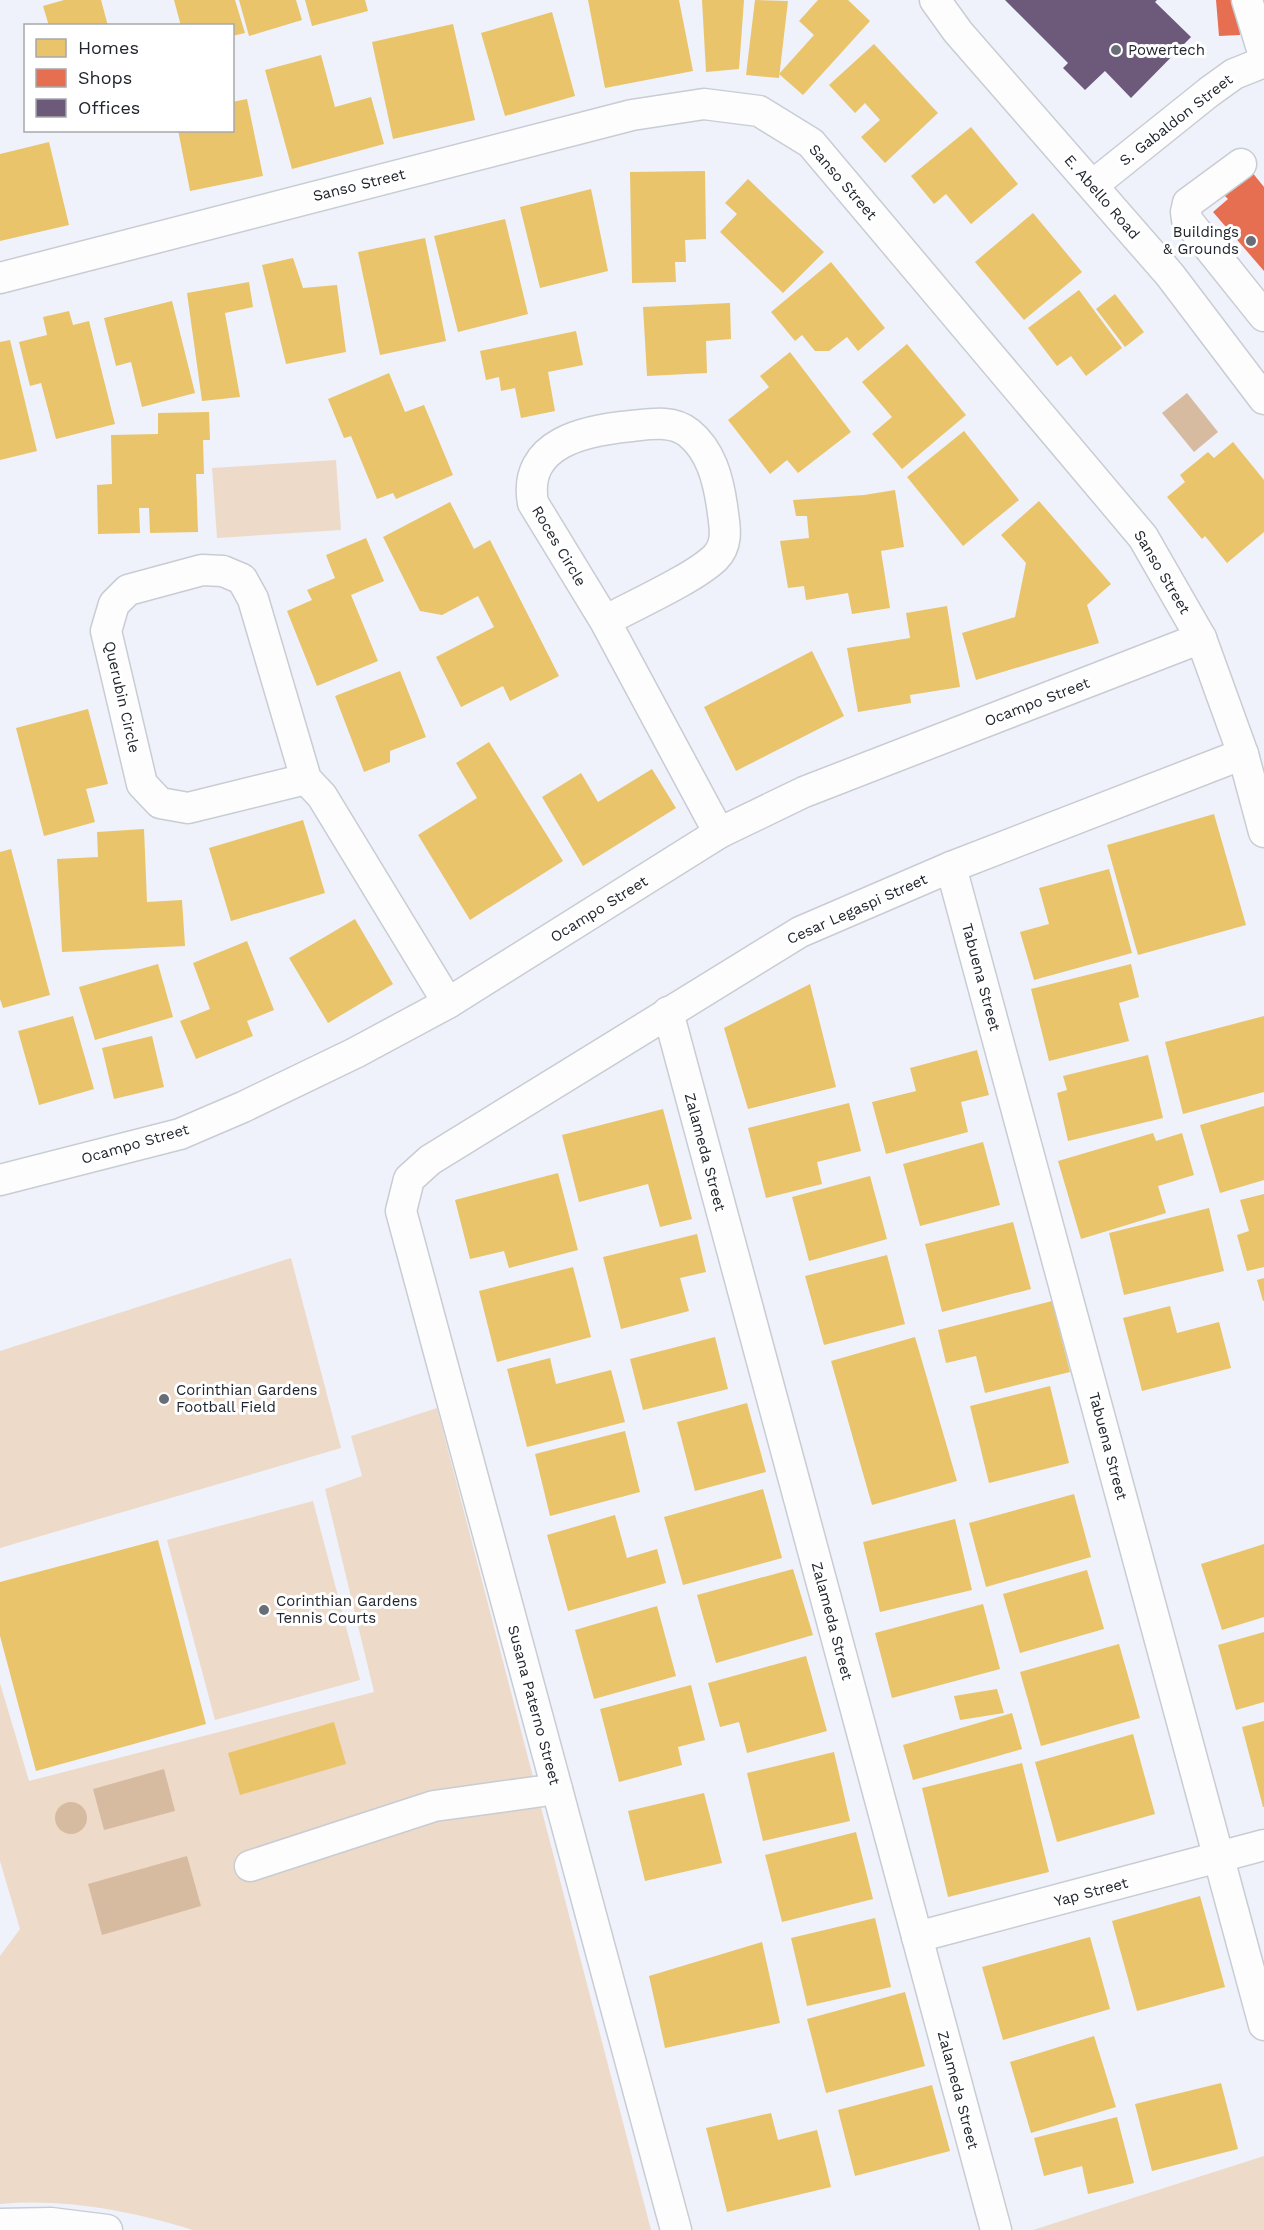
<svg xmlns="http://www.w3.org/2000/svg" width="1264" height="2230" viewBox="0 0 1264 2230" font-family="'Work Sans',sans-serif">
	<style>
		.green { fill: #eedac8 }
		.water { fill: #d7bba0 }
		.homes { fill: #e9c46a }
		.shops { fill: #e76f51 }
		.offices { fill: #6d597a }
		.lines { fill: none; stroke-linecap: round; stroke-linejoin: round }
		.minor-casing { stroke: #c8ccd3; stroke-width: 33 }
		.minor { stroke: #fdfdfe; stroke-width: 30 }
		.poi-dot { fill: #696d75; stroke: #fff; stroke-width: 2 }
		.labels { text-anchor: middle; stroke-width: 6; stroke-linejoin: round; paint-order: stroke }
		.poi-label { font-size: 15px; fill: #21262e; stroke: #fff; text-anchor: start }
		.street-label { font-size: 15px; fill: #21262e; stroke: #fff }
	</style>
	<rect width="100%" height="100%" fill="#eff2fa"/>
	<g class="green">
		<path d="M336,460L341,530L217,538L212,468Z"/>
		<path d="M291,1258L341,1448L0,1548V1351Z"/>
		<path d="M437,1408L651,2230H193C131,2211 65,2198 0,2204V1956L20,1929L0,1861V1683L29,1781L374,1692L325,1489L362,1476L351,1436Z"/>
		<path d="M313,1501L360,1680L215,1720L167,1540Z"/>
		<path d="M1264,2156V2230H1033Z"/>
	</g>
	<g class="water">
		<path d="M1187,393L1218,432L1194,452L1162,413Z"/>
		<path d="M164,1769L175,1811L104,1830L93,1789Z"/>
		<circle cx="71" cy="1818" r="16"/>
		<path d="M187,1856L201,1906L102,1935L88,1884Z"/>
	</g>
	<g class="homes">
		<path d="M64,0H101L108,26H49L43,6Z"/>
		<path d="M174,0H235L245,33L232,36V26H181Z"/>
		<path d="M239,0H296L302,20L249,36Z"/>
		<path d="M305,0H365L368,11L312,26Z"/>
		<path d="M588,0H679L693,71L605,88Z"/>
		<path d="M702,0H744L739,69L706,72Z"/>
		<path d="M755,0L788,1L779,78L746,75Z"/>
		<path d="M818,0H848L870,21L803,95L779,74L814,35L799,21Z"/>
		<path d="M552,12L575,96L505,116L481,33Z"/>
		<path d="M453,24L475,120L393,139L372,42Z"/>
		<path d="M874,44L938,113L885,163L861,137L880,120L865,103L855,113L829,85Z"/>
		<path d="M321,55L335,107L371,97L384,144L292,169L265,70Z"/>
		<path d="M247,99L263,176L190,191L178,130H232V102Z"/>
		<path d="M971,127L1018,184L971,224L946,194L934,204L911,176Z"/>
		<path d="M49,142L69,225L0,241V154Z"/>
		<path d="M705,171L706,239L685,240L686,262H675L676,282L632,283L630,172Z"/>
		<path d="M748,179L824,252L783,293L720,232L737,214L725,203Z"/>
		<path d="M591,189L608,271L540,288L520,207Z"/>
		<path d="M1033,213L1082,272L1024,320L975,262Z"/>
		<path d="M505,219L528,314L458,332L434,236Z"/>
		<path d="M425,238L446,341L380,355L358,252Z"/>
		<path d="M293,258L303,288L337,285L346,352L286,364L262,265Z"/>
		<path d="M831,262L885,328L858,351L847,337L829,351H815L802,335L795,341L771,312Z"/>
		<path d="M249,282L253,307L225,313L240,397L202,401L187,293Z"/>
		<path d="M1079,290L1122,348L1086,376L1071,356L1057,366L1028,328Z"/>
		<path d="M1115,294L1144,332L1125,347L1096,309Z"/>
		<path d="M172,301L195,393L142,407L131,362L116,366L104,318Z"/>
		<path d="M730,303L731,339L706,341L707,373L647,376L643,307Z"/>
		<path d="M69,311L73,325L89,321L115,424L56,439L41,383L30,386L19,342L47,335L43,317Z"/>
		<path d="M576,331L583,365L548,372L555,411L521,418L515,388L501,391L499,377L486,380L480,351Z"/>
		<path d="M10,340L37,451L0,460V342Z"/>
		<path d="M907,344L966,415L902,469L872,434L892,417L862,382Z"/>
		<path d="M790,352L851,432L798,473L787,460L770,474L728,420L769,387L760,376Z"/>
		<path d="M389,373L405,412L424,405L453,475L396,499L393,493L377,499L351,436L344,438L328,399Z"/>
		<path d="M209,412L210,440H203L204,474H196L198,532L150,533L149,508H139L140,533L98,534L97,485L112,484L111,435L158,434V413Z"/>
		<path d="M964,431L1019,500L963,546L907,477Z"/>
		<path d="M1233,442L1264,480V532L1227,563L1205,536L1202,539L1167,497L1185,482L1180,475L1208,452L1214,458Z"/>
		<path d="M895,490L904,547L881,551L890,608L852,614L848,593L806,600L804,586L788,588L780,541L809,538L807,516H796L793,500L864,495Z"/>
		<path d="M1039,501L1111,584L1087,605L1099,643L976,680L962,633L1015,617L1026,563L1001,535Z"/>
		<path d="M450,502L474,549L490,540L559,676L510,701L503,686L461,707L436,657L494,627L478,596L442,615L420,611L383,537Z"/>
		<path d="M366,538L384,581L351,595L378,661L317,686L287,611L312,600L307,590L335,578L326,555Z"/>
		<path d="M947,606L960,687L910,695L911,703L858,712L847,648L910,638L906,613Z"/>
		<path d="M812,651L844,716L736,771L704,707Z"/>
		<path d="M400,671L426,737L390,751V762L364,772L335,696Z"/>
		<path d="M88,709L108,784L86,789L95,822L44,836L16,728Z"/>
		<path d="M489,742L563,861L470,920L418,835L477,798L456,763Z"/>
		<path d="M652,769L676,808L583,866L542,797L581,773L598,802Z"/>
		<path d="M1214,814L1246,925L1138,955L1107,845Z"/>
		<path d="M303,820L325,893L231,921L209,848Z"/>
		<path d="M144,829L147,902L182,900L185,946L62,952L57,859L98,857L97,832Z"/>
		<path d="M11,849L50,995L3,1008L0,999V852Z"/>
		<path d="M1109,869L1132,953L1034,980L1020,932L1049,924L1039,888Z"/>
		<path d="M355,919L393,984L328,1023L289,958Z"/>
		<path d="M247,941L274,1010L247,1021L253,1036L196,1059L180,1021L210,1009L193,963Z"/>
		<path d="M158,964L173,1017L95,1040L79,987Z"/>
		<path d="M1131,964L1139,997L1119,1003L1129,1041L1049,1061L1031,989Z"/>
		<path d="M810,984L836,1087L748,1109L724,1028Z"/>
		<path d="M73,1016L94,1089L39,1105L18,1031Z"/>
		<path d="M1264,1016V1092L1183,1114L1165,1042Z"/>
		<path d="M152,1036L164,1087L114,1099L102,1048Z"/>
		<path d="M977,1050L989,1095L961,1102L968,1132L886,1154L872,1102L916,1091L910,1068Z"/>
		<path d="M1148,1055L1163,1118L1068,1141L1057,1093L1067,1090L1063,1076Z"/>
		<path d="M849,1103L861,1151L817,1162L822,1184L766,1198L748,1128Z"/>
		<path d="M1264,1106V1180L1220,1193L1200,1125Z"/>
		<path d="M663,1109L692,1219L660,1227L648,1184L579,1202L562,1135Z"/>
		<path d="M1153,1133L1156,1141L1182,1133L1194,1175L1158,1186L1166,1213L1081,1239L1058,1161Z"/>
		<path d="M983,1142L1000,1205L920,1226L903,1164Z"/>
		<path d="M558,1173L578,1250L509,1268L504,1251L470,1259L455,1200Z"/>
		<path d="M870,1176L887,1239L809,1261L792,1197Z"/>
		<path d="M1264,1194V1267L1247,1271L1237,1235L1249,1231L1240,1200Z"/>
		<path d="M1209,1208L1224,1271L1124,1295L1109,1233Z"/>
		<path d="M1013,1222L1031,1289L942,1312L925,1244Z"/>
		<path d="M697,1234L706,1272L680,1278L689,1311L621,1329L603,1257Z"/>
		<path d="M887,1255L905,1324L824,1345L805,1276Z"/>
		<path d="M573,1267L591,1337L497,1362L479,1291Z"/>
		<path d="M1264,1278V1301H1263L1257,1280Z"/>
		<path d="M1052,1301L1070,1372L985,1393L976,1356L946,1363L938,1330Z"/>
		<path d="M1170,1306L1177,1333L1219,1322L1231,1368L1142,1391L1123,1318Z"/>
		<path d="M715,1337L728,1389L643,1410L630,1359Z"/>
		<path d="M915,1337L957,1481L872,1505L831,1361Z"/>
		<path d="M550,1358L556,1384L611,1370L625,1422L527,1447L507,1369Z"/>
		<path d="M1050,1386L1069,1463L989,1483L970,1406Z"/>
		<path d="M747,1403L766,1472L695,1491L677,1422Z"/>
		<path d="M625,1431L640,1492L550,1516L535,1454Z"/>
		<path d="M763,1489L782,1558L683,1585L664,1517Z"/>
		<path d="M1074,1494L1091,1557L986,1587L969,1523Z"/>
		<path d="M615,1515L627,1558L657,1549L666,1583L568,1611L547,1535Z"/>
		<path d="M955,1519L972,1590L880,1612L863,1542Z"/>
		<path d="M158,1540L206,1724L36,1771L0,1636V1582Z"/>
		<path d="M1264,1544V1617L1222,1630L1201,1564Z"/>
		<path d="M793,1569L813,1635L716,1663L697,1595Z"/>
		<path d="M1087,1570L1104,1629L1020,1653L1003,1594Z"/>
		<path d="M983,1604L1000,1669L892,1698L875,1633Z"/>
		<path d="M657,1606L676,1676L594,1699L575,1630Z"/>
		<path d="M1264,1632V1702L1236,1710L1218,1645Z"/>
		<path d="M1119,1644L1140,1718L1041,1746L1020,1672Z"/>
		<path d="M806,1656L827,1731L747,1753L739,1722L720,1727L708,1683Z"/>
		<path d="M691,1685L705,1740L678,1747L682,1765L619,1782L600,1709Z"/>
		<path d="M997,1689L1004,1713L960,1720L954,1696Z"/>
		<path d="M1012,1713L1022,1749L913,1780L903,1745Z"/>
		<path d="M1264,1721V1807H1263L1242,1727Z"/>
		<path d="M334,1722L346,1764L240,1795L228,1753Z"/>
		<path d="M1133,1734L1155,1814L1057,1842L1035,1762Z"/>
		<path d="M834,1752L850,1821L763,1841L747,1773Z"/>
		<path d="M1022,1763L1049,1872L948,1897L922,1788Z"/>
		<path d="M704,1793L722,1863L645,1881L628,1811Z"/>
		<path d="M856,1832L873,1899L782,1922L765,1855Z"/>
		<path d="M1200,1896L1225,1987L1137,2011L1112,1921Z"/>
		<path d="M875,1918L891,1987L807,2006L791,1938Z"/>
		<path d="M1090,1937L1110,2009L1003,2040L982,1967Z"/>
		<path d="M762,1942L780,2023L665,2048L649,1976Z"/>
		<path d="M905,1992L925,2066L826,2093L807,2019Z"/>
		<path d="M1094,2036L1116,2107L1031,2133L1010,2062Z"/>
		<path d="M1221,2083L1238,2149L1152,2171L1135,2104Z"/>
		<path d="M932,2085L950,2151L855,2176L838,2110Z"/>
		<path d="M771,2113L778,2140L817,2130L831,2187L727,2212L706,2128Z"/>
		<path d="M1117,2117L1134,2183L1088,2194L1082,2166L1044,2176L1034,2138Z"/>
	</g>
	<g class="shops">
		<path d="M1216,0H1238L1240,35L1219,36Z"/>
		<path d="M1247,166L1264,187V271L1213,212L1228,199L1219,190Z"/>
	</g>
	<path class="offices" d="M1005,0H1157L1155,2L1191,37L1131,98L1105,71L1085,90L1063,68L1068,63Z"/>
	<g class="lines">
		<defs>
			<g id="minor">
				<path d="M935,0L958,32L1170,275L1264,399"/>
				<path d="M1247,0L1264,56"/>
				<path d="M1241,164L1188,203L1186,212L1187,220L1264,316"/>
				<path d="M1093,185L1209,92L1234,74L1264,62"/>
				<path d="M0,278L632,115L704,104L759,111L811,143L1143,537L1201,638L1243,754L1264,832"/>
				<path d="M605,621C634,605 693,579 715,558C730,543 724,524 722,506C718,479 711,451 689,433C673,420 651,424 632,426C587,430 522,442 533,503L605,621L719,833"/>
				<path d="M306,779L188,808L160,803L142,784L106,631L114,604L128,590L202,570L223,571L242,579L253,599L306,779L322,796L448,1003"/>
				<path d="M951,867L1264,2025"/>
				<path d="M668,1012L996,2230"/>
				<path d="M0,1180L180,1134L243,1107L355,1053L448,1003L719,833L804,792L1201,638"/>
				<path d="M250,1866L434,1806L557,1789"/>
				<path d="M917,1937L1264,1845"/>
				<path d="M0,2224L51,2223L107,2230"/>
				<path d="M676,2230L401,1211L409,1179L430,1160L800,932L951,867L1243,754"/>
			</g>
		</defs>
		<use href="#minor" class="minor-casing"/>
		<use href="#minor" class="minor"/>
	</g>
	<g class="poi-dot">
		<circle cx="1116" cy="50" r="6"/>
		<circle cx="1251" cy="241" r="6"/>
		<circle cx="164" cy="1399" r="6"/>
		<circle cx="264" cy="1610" r="6"/>
	</g>
	<g class="labels">
		<g class="poi-label">
			<text x="1128" y="55">Powertech</text>
			<text x="1239" y="237" text-anchor="end">Buildings<tspan x="1239" dy="17">&amp; Grounds</tspan></text>
			<text x="176" y="1395">Corinthian Gardens<tspan x="176" dy="17">Football Field</tspan></text>
			<text x="276" y="1606">Corinthian Gardens<tspan x="276" dy="17">Tennis Courts</tspan></text>
		</g>
		<g class="street-label">
			<text transform="translate(1176 120) rotate(-38)" y="5">S. Gabaldon Street</text>
			<text transform="translate(843 182) rotate(49)" y="5">Sanso Street</text>
			<text transform="translate(359 185) rotate(-14)" y="5">Sanso Street</text>
			<text transform="translate(1102 197) rotate(49)" y="5">E. Abello Road</text>
			<text transform="translate(559 546) rotate(59)" y="5">Roces Circle</text>
			<text transform="translate(1162 572) rotate(59)" y="5">Sanso Street</text>
			<text transform="translate(122 697) rotate(77)" y="5">Querubin Circle</text>
			<text transform="translate(1037 702) rotate(-21)" y="5">Ocampo Street</text>
			<text transform="translate(599 909) rotate(-32)" y="5">Ocampo Street</text>
			<text transform="translate(857 909) rotate(-24)" y="5">Cesar Legaspi Street</text>
			<text transform="translate(981 977) rotate(75)" y="5">Tabuena Street</text>
			<text transform="translate(135 1144) rotate(-16)" y="5">Ocampo Street</text>
			<text transform="translate(705 1152) rotate(75)" y="5">Zalameda Street</text>
			<text transform="translate(1108 1446) rotate(75)" y="5">Tabuena Street</text>
			<text transform="translate(832 1621) rotate(75)" y="5">Zalameda Street</text>
			<text transform="translate(534 1705) rotate(75)" y="5">Susana Paterno Street</text>
			<text transform="translate(1091 1892) rotate(-15)" y="5">Yap Street</text>
			<text transform="translate(958 2090) rotate(75)" y="5">Zalameda Street</text>
		</g>
	</g>
	<rect x="24" y="24" width="210" height="108" fill="#ffffff" stroke="#a6a8ab" stroke-width="1.5"/>
	<rect x="36" y="39" width="30" height="18" fill="#e9c46a" stroke="#a6a8ab" stroke-width="1.5"/>
	<text x="78" y="54" font-size="18" fill="#21262e">Homes</text>
	<rect x="36" y="69" width="30" height="18" fill="#e76f51" stroke="#a6a8ab" stroke-width="1.5"/>
	<text x="78" y="84" font-size="18" fill="#21262e">Shops</text>
	<rect x="36" y="99" width="30" height="18" fill="#6d597a" stroke="#a6a8ab" stroke-width="1.5"/>
	<text x="78" y="114" font-size="18" fill="#21262e">Offices</text>
</svg>
